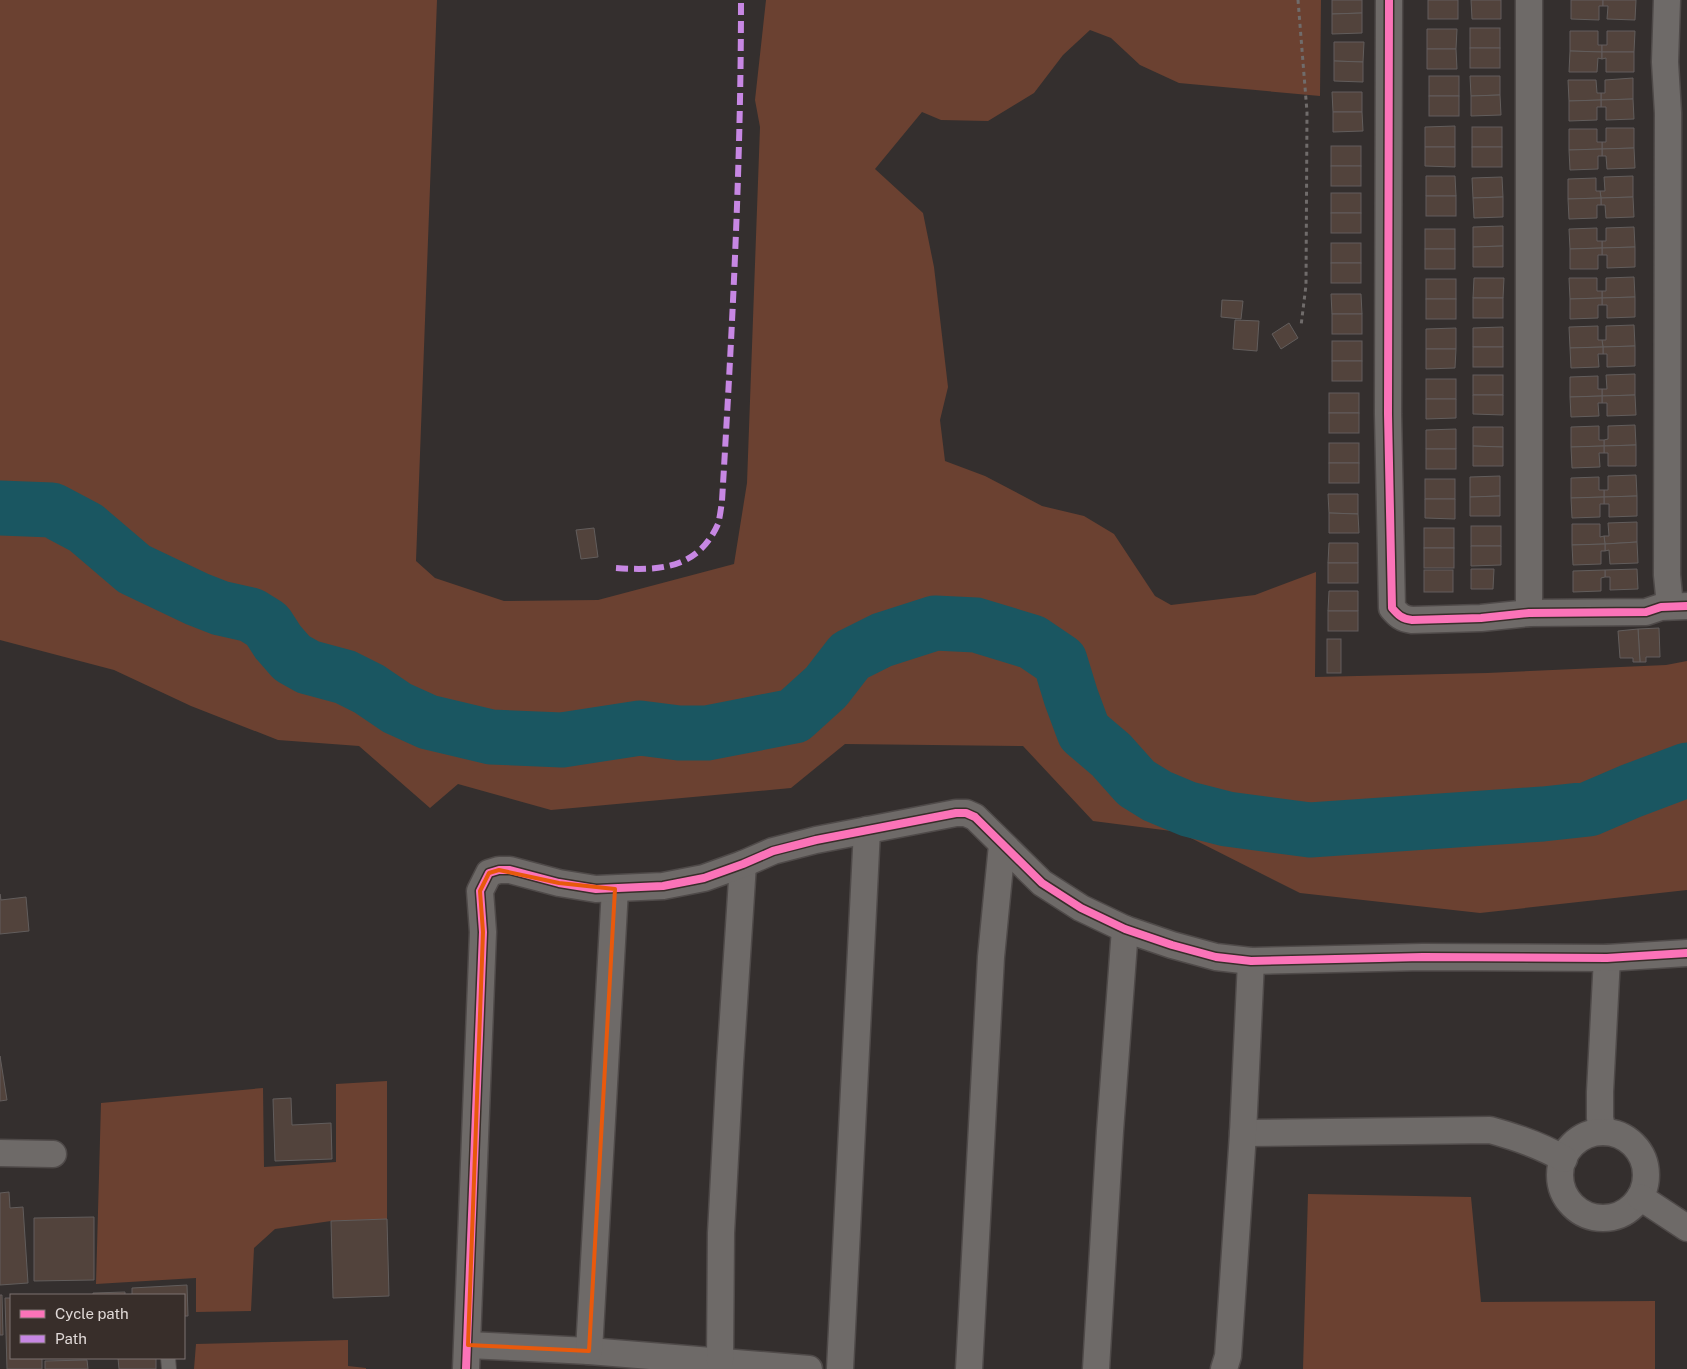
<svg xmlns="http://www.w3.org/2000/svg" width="1687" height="1369" viewBox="0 0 1687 1369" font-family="'Public Sans',sans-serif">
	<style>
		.green { fill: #6b4131 }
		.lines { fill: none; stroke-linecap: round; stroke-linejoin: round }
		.river { stroke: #1a5661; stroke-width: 55 }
		.building { fill: #52433c; stroke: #625d5c }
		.lane-casing { stroke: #4f4a49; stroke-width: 16 }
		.street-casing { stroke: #4f4a49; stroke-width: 29 }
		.path { stroke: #706c6b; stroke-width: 3; stroke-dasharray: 4 4; stroke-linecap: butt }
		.lane { stroke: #6e6a68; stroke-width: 14 }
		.street { stroke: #6e6a68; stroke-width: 26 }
		.quiet { stroke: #c787e3; stroke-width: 6; stroke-dasharray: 12 6; stroke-linecap: butt }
		.cycleway-casing { stroke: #382e2a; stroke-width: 11 }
		.cycleway { stroke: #fb73b8; stroke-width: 8 }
		.marked { fill: none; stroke: #e8590c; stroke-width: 4; stroke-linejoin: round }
	</style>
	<rect width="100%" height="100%" fill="#342f2e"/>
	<g class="green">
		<path d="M0,0H437L416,561L435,578L504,601L598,600L734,564L747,483L760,127L755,100L766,0H1321L1320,96L1179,83L1140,65L1111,38L1090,30L1063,55L1034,93L988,121L941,120L922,112L875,169L923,213L934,267L948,387L940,420L945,461L985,476L1042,506L1084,516L1114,534L1155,596L1171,605L1255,595L1316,572L1315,677L1487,673L1666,665L1687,661V890L1480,913L1300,893L1179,832L1093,821L1023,746L845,744L791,788L551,810L458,784L430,808L359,746L278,740L191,706L114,670L0,640Z"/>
		<path d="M387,1081V1219L331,1221L275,1229L254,1248L251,1311L196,1312V1278L96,1284L101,1103L263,1088L264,1167L336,1162V1084Z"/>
		<path d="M1308,1194L1471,1197L1481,1302L1655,1301V1369H1303Z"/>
		<path d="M348,1340V1366L366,1368V1369H194L196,1344Z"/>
	</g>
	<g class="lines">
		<path class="river" d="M0,508L52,510L86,528L134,569L197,599L220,608L251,615L267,625L278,642L292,658L308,667L345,677L369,689L397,708L428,722L491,737L562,740L640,728L679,733H707L794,716L826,687L850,656L882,640L935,623L976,625L1032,642L1060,661L1071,697L1084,732L1111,755L1136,783L1157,796L1188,809L1227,819L1310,830L1543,814L1589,809L1631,791L1687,770"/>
	</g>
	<g class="building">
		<path d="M1332,0H1362V13L1332,14Z"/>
		<rect x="1428" y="0" width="30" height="19"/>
		<path d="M1471,0H1501V19H1472Z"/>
		<path d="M1571,0H1603V6H1599V20L1571,19Z"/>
		<path d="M1603,0H1636L1635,20L1607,19L1608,6H1603Z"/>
		<path d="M1362,13V33L1332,34V14Z"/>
		<rect x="1470" y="28" width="30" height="20"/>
		<path d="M1427,29H1457L1456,49H1427Z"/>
		<path d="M1570,31H1598V45H1602V52L1570,51Z"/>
		<path d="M1607,31H1635L1634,52H1602V45H1607Z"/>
		<path d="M1334,42H1364L1363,62L1334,61Z"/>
		<rect x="1470" y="48" width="30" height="20"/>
		<path d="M1427,49H1456L1457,69H1427Z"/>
		<path d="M1570,51L1602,52V59L1598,58L1597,72H1569Z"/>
		<path d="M1602,52H1634V72H1606V58L1602,59Z"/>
		<path d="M1334,61L1363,62V82L1334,81Z"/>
		<rect x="1429" y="76" width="30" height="20"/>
		<path d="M1470,76H1500V95L1471,96Z"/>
		<path d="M1633,78V99L1601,100V93H1605V80Z"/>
		<path d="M1568,80H1596L1597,93H1601V100L1569,101Z"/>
		<path d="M1332,92H1362V112H1333Z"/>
		<path d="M1500,95L1501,115L1471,116V96Z"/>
		<rect x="1429" y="96" width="30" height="20"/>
		<path d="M1633,99L1634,119L1606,120V107H1601V100Z"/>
		<path d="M1601,100V107H1597V120L1569,121V101Z"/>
		<path d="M1333,112H1362L1363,131L1333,132Z"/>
		<path d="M1455,126V147H1425V127Z"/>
		<rect x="1472" y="127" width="30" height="20"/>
		<path d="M1606,128H1634V148L1602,149V142H1606Z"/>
		<path d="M1569,129H1597V142H1602V149L1569,150Z"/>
		<rect x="1331" y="146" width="30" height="20"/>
		<path d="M1425,147H1455V167L1425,166Z"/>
		<rect x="1472" y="147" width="30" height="20"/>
		<path d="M1634,148L1635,168L1607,169L1606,156H1602V149Z"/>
		<path d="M1602,149V156H1598V169L1570,170L1569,150Z"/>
		<rect x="1331" y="166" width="30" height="20"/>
		<path d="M1426,176H1455L1456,196H1426Z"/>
		<path d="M1633,176V197L1601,198L1600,191H1605L1604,177Z"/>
		<path d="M1502,177L1503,197L1473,198L1472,178Z"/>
		<path d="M1596,178V191H1600L1601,198L1568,199V179Z"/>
		<rect x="1331" y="193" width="30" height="20"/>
		<rect x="1426" y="196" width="30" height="20"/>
		<path d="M1503,197V217L1474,218L1473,198Z"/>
		<path d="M1633,197L1634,217L1606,218L1605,205H1601V198Z"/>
		<path d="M1601,198V205H1597V218L1569,219L1568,199Z"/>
		<rect x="1331" y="213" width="30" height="20"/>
		<path d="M1503,226V246L1473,247V227Z"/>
		<path d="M1634,227L1635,247L1602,248V241H1606V228Z"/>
		<path d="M1597,228V241H1602V248L1570,249L1569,229Z"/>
		<rect x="1425" y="229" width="30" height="20"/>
		<rect x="1331" y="243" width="30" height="20"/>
		<path d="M1503,246V267H1473V247Z"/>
		<path d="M1635,247V267L1607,268V255H1602V248Z"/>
		<path d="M1602,248V255H1598V269H1570V249Z"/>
		<rect x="1425" y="249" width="30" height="20"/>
		<rect x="1331" y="263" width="30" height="20"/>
		<path d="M1634,277L1635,297L1602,298V291H1606V278Z"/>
		<path d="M1474,278H1504L1503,298H1473Z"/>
		<path d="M1569,278H1597V291H1602V298L1570,299Z"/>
		<rect x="1426" y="279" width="30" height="20"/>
		<path d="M1331,294H1361L1362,314H1332Z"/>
		<path d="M1635,297V317L1607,318V305H1602V298Z"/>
		<rect x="1473" y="298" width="30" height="20"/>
		<path d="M1602,298V305H1598V318L1570,319V299Z"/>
		<rect x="1426" y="299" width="30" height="20"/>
		<path d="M1222,300L1243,301L1241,319L1221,317Z"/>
		<rect x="1332" y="314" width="30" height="20"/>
		<path d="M1235,320L1259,321L1257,351L1233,349Z"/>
		<path d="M1289,323L1298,338L1281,349L1272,334Z"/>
		<path d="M1634,325L1635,346L1603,347L1602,340H1606V326Z"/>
		<path d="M1598,326V340H1602L1603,347L1570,348L1569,327Z"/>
		<path d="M1503,327V347H1473V328Z"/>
		<path d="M1456,328V349H1426V329Z"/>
		<rect x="1332" y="341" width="30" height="20"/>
		<path d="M1635,346V366L1607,367V354H1603V347Z"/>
		<rect x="1473" y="347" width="30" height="20"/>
		<path d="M1603,347V354H1598L1599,367L1571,368L1570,348Z"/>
		<path d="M1426,349H1456L1455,368L1426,369Z"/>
		<rect x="1332" y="361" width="30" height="20"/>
		<path d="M1635,374V395L1602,396V389H1607L1606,375Z"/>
		<rect x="1473" y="375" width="30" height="20"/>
		<path d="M1598,376V389H1602V396L1570,397V377Z"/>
		<rect x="1426" y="379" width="30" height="20"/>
		<rect x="1329" y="393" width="30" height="20"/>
		<path d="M1473,395H1503V415L1473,414Z"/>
		<path d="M1635,395L1636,415L1607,416V403H1602V396Z"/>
		<path d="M1602,396V403H1598L1599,416L1571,417L1570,397Z"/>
		<path d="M1426,399H1456V418L1426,419Z"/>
		<rect x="1329" y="413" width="30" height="20"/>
		<path d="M1635,425L1636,445L1604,446V440L1608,439V426Z"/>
		<path d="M1599,426V440H1604V446L1571,447V427Z"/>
		<path d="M1473,427H1503V447L1473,446Z"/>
		<path d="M1456,429V449H1426V430Z"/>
		<rect x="1329" y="443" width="30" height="20"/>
		<path d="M1636,445V466H1608V453H1604V446Z"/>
		<path d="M1473,446L1503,447V466H1473Z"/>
		<path d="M1604,446V453H1599L1600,467L1572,468L1571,447Z"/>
		<rect x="1426" y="449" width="30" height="20"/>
		<rect x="1329" y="463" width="30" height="20"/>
		<path d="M1636,475L1637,496L1604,497V490H1608V476Z"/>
		<path d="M1500,476V496L1470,497V477Z"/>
		<path d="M1599,477V490H1604V497L1571,498V478Z"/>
		<rect x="1425" y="479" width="30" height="20"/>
		<path d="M1328,494H1358V514L1329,513Z"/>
		<path d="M1500,496V516H1470V497Z"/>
		<path d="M1637,496V516L1609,517V504H1604V497Z"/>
		<path d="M1604,497V504H1600V517L1572,518L1571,498Z"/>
		<path d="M1425,499H1455V519L1425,518Z"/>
		<path d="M1329,513L1358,514L1359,533H1329Z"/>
		<path d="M1637,522V542L1605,544L1604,536H1609L1608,523Z"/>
		<path d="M1572,524H1600V537L1604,536L1605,544L1572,545Z"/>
		<rect x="1471" y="526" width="30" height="20"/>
		<path d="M594,528L598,557L581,559L576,530Z"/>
		<rect x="1424" y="528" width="30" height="20"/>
		<path d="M1637,542L1638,563L1610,564L1609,550L1605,551V544Z"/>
		<path d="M1329,543H1358V563H1328Z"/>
		<path d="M1605,544V551H1601V564L1573,565L1572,545Z"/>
		<path d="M1471,546H1501V565L1471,566Z"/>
		<rect x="1424" y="548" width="30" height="20"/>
		<rect x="1328" y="563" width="30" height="20"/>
		<path d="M1471,569H1494L1493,589H1471Z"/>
		<path d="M1637,569L1638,589L1610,590V577H1605V570Z"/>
		<rect x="1424" y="570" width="29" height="22"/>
		<path d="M1605,570V577L1601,578V591L1573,592V571Z"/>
		<path d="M1329,591H1358V611H1328Z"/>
		<rect x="1328" y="611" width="30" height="20"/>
		<path d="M1659,628L1660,657H1646V662H1640L1638,629Z"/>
		<path d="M1638,629L1640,662H1633V658H1620L1618,631Z"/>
		<rect x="1327" y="639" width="14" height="34"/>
		<path d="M0,894L1,900L26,897L29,931L0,934Z"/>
		<path d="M0,1056L7,1100L0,1101Z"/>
		<path d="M291,1098L292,1125L331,1123L332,1159L275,1161L273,1099Z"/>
		<path d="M9,1192L10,1208L23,1207L28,1283L0,1285V1193Z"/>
		<path d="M94,1217V1280L34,1281V1218Z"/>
		<path d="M387,1219L389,1296L333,1298L331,1221Z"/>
		<path d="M187,1285L188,1316H184V1295H132V1288Z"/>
		<path d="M125,1292V1295H93V1293Z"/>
		<path d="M0,1295H2L3,1335H0Z"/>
		<path d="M5,1298H11V1358H42V1369H7Z"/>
		<path d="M118,1358H156V1369H119Z"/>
		<path d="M87,1360L88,1369H45V1361Z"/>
	</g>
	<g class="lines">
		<defs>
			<path id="lane" d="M168,1358L169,1369"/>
			<g id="street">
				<path d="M1389,0L1388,414L1392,608C1398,615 1402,619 1412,620L1481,618L1529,613L1646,612L1661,607L1687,606"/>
				<path d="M1529,0V613"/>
				<path d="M1667,0L1665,62L1668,113L1667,575L1670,606"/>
				<path d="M1603,1132L1600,1118V1092L1607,958"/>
				<circle cx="1603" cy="1175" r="43"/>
				<path d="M1243,1133L1490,1130C1516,1137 1540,1145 1564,1159"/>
				<path d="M0,1153L53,1154"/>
				<path d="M1640,1197L1687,1228"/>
				<path d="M468,1345L589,1351L809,1369"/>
				<path d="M589,1351L615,889"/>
				<path d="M720,1361L721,1233L730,1064L743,864"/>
				<path d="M466,1369L483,932L480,891L489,873L499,870H510L559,883L596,889L663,886L704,878L743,864L773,851L816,840L956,813H966L975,817L1042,883L1081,908L1125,929L1172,945L1216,957L1251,961L1423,957L1607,958L1687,953"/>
				<path d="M840,1369L867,830"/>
				<path d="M969,1369L991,957L1002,845"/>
				<path d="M1096,1369L1110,1131L1125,929"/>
				<path d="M1224,1369L1228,1356L1243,1133L1251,961"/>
			</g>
		</defs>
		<use href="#lane" class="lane-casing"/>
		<use href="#street" class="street-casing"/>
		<path class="path" d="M1298,0L1307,112L1306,285L1301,326"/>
		<use href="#lane" class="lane"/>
		<use href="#street" class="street"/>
		<path class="quiet" d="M616,568C659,571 698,569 718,524C720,517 721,508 722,501C732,334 741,167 741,0"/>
		<defs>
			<g id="cycleway">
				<path d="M1389,0L1388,414L1392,608C1398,615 1402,619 1412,620L1481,618L1529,613L1646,612L1661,607L1687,606"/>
				<path d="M466,1369L483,932L480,891L489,873L499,870H510L559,883L596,889L663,886L704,878L743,864L773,851L816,840L956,813H966L975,817L1042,883L1081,908L1125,929L1172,945L1216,957L1251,961L1423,957L1607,958L1687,953"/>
			</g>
		</defs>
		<use href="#cycleway" class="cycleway-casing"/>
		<use href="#cycleway" class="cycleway"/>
	</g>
	<path class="marked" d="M499,870L559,883L615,889L589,1351L468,1345L483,932L480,891L489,873Z"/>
	<rect x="10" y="1294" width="175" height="65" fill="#382e2a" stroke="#7c7370"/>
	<rect x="20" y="1310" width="25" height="8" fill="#fb73b8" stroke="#7c7370"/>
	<text x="55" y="1319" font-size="15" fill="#e1dad8">Cycle path</text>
	<rect x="20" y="1335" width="25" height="8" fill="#c787e3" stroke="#7c7370"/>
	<text x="55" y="1344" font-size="15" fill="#e1dad8">Path</text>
</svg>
